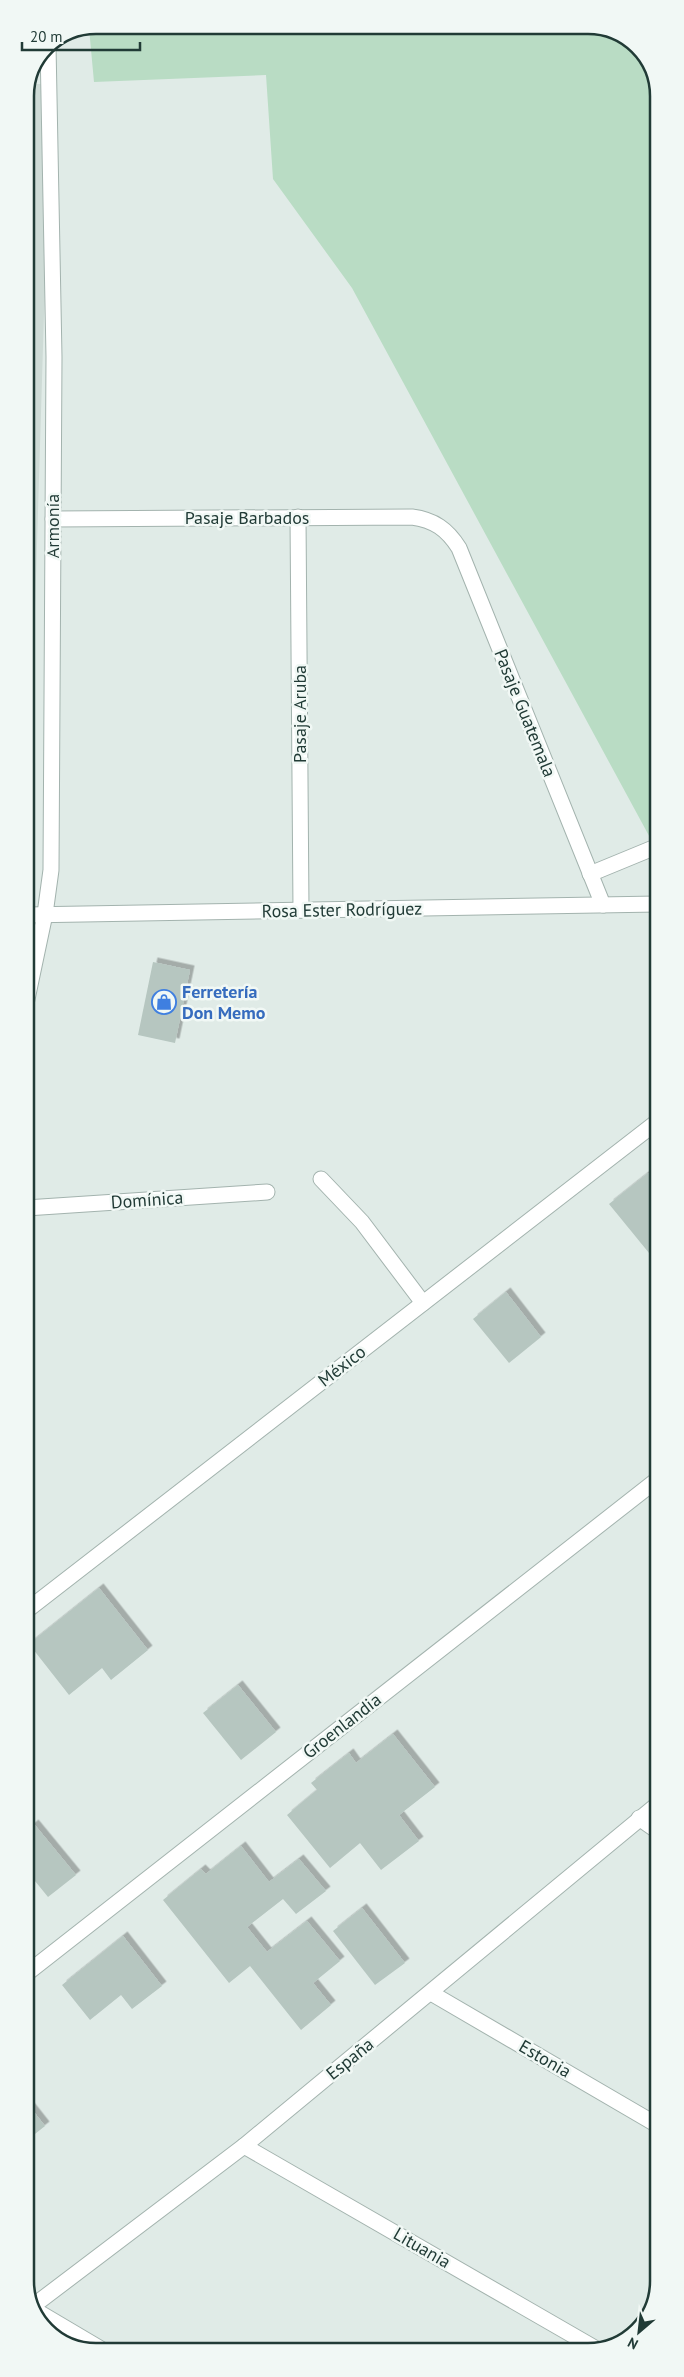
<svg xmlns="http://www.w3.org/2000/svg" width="684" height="2377" viewBox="0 0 684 2377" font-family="'PT Sans',sans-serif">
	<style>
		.built { fill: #cedbd6 }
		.green { fill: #b9dcc4 }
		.building { fill: #b6c6c0; filter: url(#shadow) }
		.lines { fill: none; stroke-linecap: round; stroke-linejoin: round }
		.service-casing { stroke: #a3b3ae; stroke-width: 17 }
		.minor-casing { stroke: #a3b3ae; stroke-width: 17 }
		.tertiary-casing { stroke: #a3b3ae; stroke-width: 17 }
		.service { stroke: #fff; stroke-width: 15 }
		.minor { stroke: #fff; stroke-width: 15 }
		.tertiary { stroke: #fff; stroke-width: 15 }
		.labels { text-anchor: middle; stroke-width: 5; stroke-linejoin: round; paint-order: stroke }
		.street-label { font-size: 18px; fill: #213b36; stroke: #f1f8f5 }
		.shop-label { font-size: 18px; font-weight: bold; fill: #366cbe; stroke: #f1f8f5; text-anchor: start }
		.rim { fill: none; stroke: #213b36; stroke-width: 2.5 }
	</style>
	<defs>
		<filter id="shadow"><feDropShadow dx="4.5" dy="-4.5" stdDeviation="0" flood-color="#0004"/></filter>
	</defs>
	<rect width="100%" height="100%" fill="#e0ebe7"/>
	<path class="built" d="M30,84H51L27,874H26L25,95Z"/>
	<path class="green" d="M95,25L597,26L635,43L658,81V846L654,845L352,288L273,179L266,75L94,82L89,28Z"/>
	<g class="building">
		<path d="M153,962L190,970L175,1043L138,1035Z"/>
		<path d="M648,1173L658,1185V1245L649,1253L609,1204Z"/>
		<path d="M506,1292L541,1337L509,1363L473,1319Z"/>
		<path d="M99,1588L148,1650L111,1680L102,1668L69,1695L29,1644Z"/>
		<path d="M238,1685L276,1732L241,1760L203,1713Z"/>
		<path d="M393,1734L435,1787L399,1815L419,1841L381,1870L360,1843L330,1868L287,1815L317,1790L311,1783L349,1753L356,1763Z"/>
		<path d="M34,1824L76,1875L48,1897L26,1870V1831Z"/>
		<path d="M241,1846L269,1882L299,1859L326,1891L296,1914L283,1899L247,1927L267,1952L307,1921L340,1961L313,1983L331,2005L301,2030L250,1966L229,1983L163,1900L201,1869L206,1874Z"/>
		<path d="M362,1908L405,1963L375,1985L333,1931Z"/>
		<path d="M123,1936L162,1986L132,2009L121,1995L90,2020L62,1985Z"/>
		<path d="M26,2102L45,2126L26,2141Z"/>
	</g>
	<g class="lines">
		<defs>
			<g id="service">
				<path d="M590,874L658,846"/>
				<path d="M321,1179L362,1222L423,1303"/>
			</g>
			<g id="minor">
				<path d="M298,517L301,910"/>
				<path d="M53,519L412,517C434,520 447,529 459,548L603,905"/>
				<path d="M26,1004L45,914L51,870L54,357L48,45"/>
				<path d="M26,1208L267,1192"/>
				<path d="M26,1611L658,1121"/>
				<path d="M639,1818L659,1832"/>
				<path d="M26,1974L658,1479"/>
				<path d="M431,1993L659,2126"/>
				<path d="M244,2146L600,2351"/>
				<path d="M33,2306L244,2146L659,1803"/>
				<path d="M35,2310L106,2352"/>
			</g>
			<path id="tertiary" d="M26,915L658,904"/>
		</defs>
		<use href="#service" class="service-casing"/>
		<use href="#minor" class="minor-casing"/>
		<use href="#tertiary" class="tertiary-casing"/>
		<use href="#service" class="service"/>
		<use href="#minor" class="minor"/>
		<use href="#tertiary" class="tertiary"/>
	</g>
	<defs>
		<symbol id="shop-ring" viewBox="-11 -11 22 22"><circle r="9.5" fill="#f1f8f5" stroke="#3f7fe0" stroke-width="1.5"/><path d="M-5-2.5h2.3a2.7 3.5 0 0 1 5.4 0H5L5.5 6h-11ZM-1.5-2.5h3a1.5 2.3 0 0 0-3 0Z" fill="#3f7fe0"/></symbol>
	</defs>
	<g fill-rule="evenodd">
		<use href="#shop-ring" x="150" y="988" width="28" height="28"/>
	</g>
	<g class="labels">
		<g class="street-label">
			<text x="247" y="524">Pasaje Barbados</text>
			<text transform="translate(53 526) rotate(-90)" y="6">Armonía</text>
			<text transform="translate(525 713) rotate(68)" y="6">Pasaje Guatemala</text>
			<text transform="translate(300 714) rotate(-90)" y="6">Pasaje Aruba</text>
			<text transform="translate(342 910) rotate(-1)" y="6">Rosa Ester Rodríguez</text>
			<text transform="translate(147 1200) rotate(-4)" y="6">Domínica</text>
			<text transform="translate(342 1366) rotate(-38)" y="6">México</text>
			<text transform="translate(342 1726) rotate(-38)" y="6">Groenlandia</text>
			<text transform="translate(350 2059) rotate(-39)" y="6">España</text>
			<text transform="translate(545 2059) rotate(30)" y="6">Estonia</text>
			<text transform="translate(422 2248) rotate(30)" y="6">Lituania</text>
		</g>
		<g class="shop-label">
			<text x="182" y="998">Ferretería<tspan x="182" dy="21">Don Memo</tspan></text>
		</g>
	</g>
	<path d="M0 0H684V2377H0ZM96 34H588A62 62 0 0 1 650 96V2281A62 62 0 0 1 588 2343H96A62 62 0 0 1 34 2281V96A62 62 0 0 1 96 34Z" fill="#f1f8f5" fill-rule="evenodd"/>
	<path class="rim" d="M96 34H588A62 62 0 0 1 650 96V2281A62 62 0 0 1 588 2343H96A62 62 0 0 1 34 2281V96A62 62 0 0 1 96 34Z"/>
	<g transform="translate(639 2332) rotate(208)" stroke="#f1f8f5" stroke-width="4" paint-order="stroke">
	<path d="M0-4L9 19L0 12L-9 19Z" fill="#213b36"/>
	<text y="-8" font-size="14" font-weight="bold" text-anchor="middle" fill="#213b36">N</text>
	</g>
	<path d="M22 42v8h118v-8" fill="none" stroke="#213b36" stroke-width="2.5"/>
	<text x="30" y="42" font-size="15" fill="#213b36" stroke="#f1f8f5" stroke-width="4" paint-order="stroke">20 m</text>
</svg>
